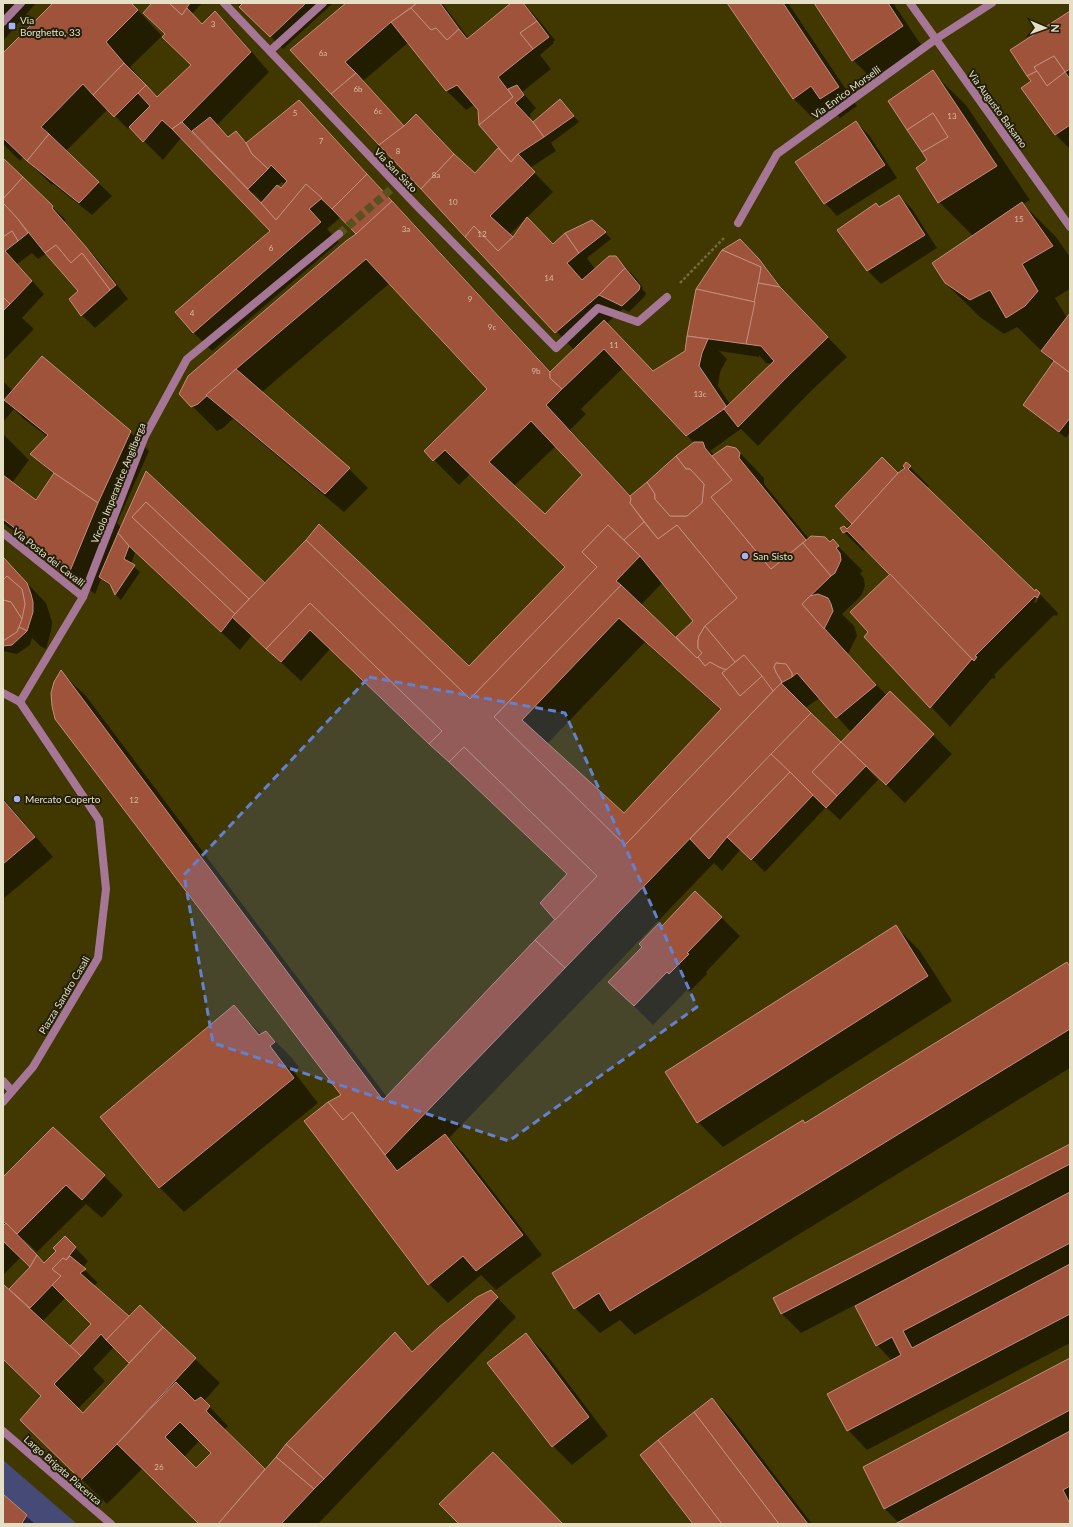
<svg xmlns="http://www.w3.org/2000/svg" width="1073" height="1527" viewBox="0 0 1073 1527" font-family="Lato,sans-serif">
	<style>
		.green { fill: #464a77 }
		.shadow { fill: #0007; fill-rule: evenodd }
		.building { fill: #9f533a; stroke: #c38e7d; fill-rule: evenodd }
		.lines { fill: none; stroke-linecap: round; stroke-linejoin: round }
		.street-tunnel { stroke: #59511e; stroke-width: 8; stroke-dasharray: 8 4; stroke-linecap: butt }
		.path { stroke: #736b3d; stroke-width: 2.5; stroke-dasharray: 3 2; stroke-linecap: butt }
		.lane { stroke: #a67697; stroke-width: 8 }
		.street { stroke: #a67697; stroke-width: 8 }
		.marked { fill: #6381d1; fill-opacity: 0.2; stroke: #6381d1; stroke-width: 3; stroke-dasharray: 8 5; stroke-linejoin: round }
		.poi-dot { fill: #a8b0fc; stroke: #231f0b; stroke-width: 1.5 }
		.labels { text-anchor: middle; stroke-width: 4; stroke-linejoin: round; paint-order: stroke }
		.number-label { font-size: 8px; fill: #d3bca2 }
		.poi-label { font-size: 10px; fill: #e4dfc5; stroke: #231f0b; text-anchor: start }
		.street-label { font-size: 10px; fill: #e4dfc5; stroke: #231f0b }
	</style>
	<rect width="100%" height="100%" fill="#413801"/>
	<path class="green" d="M3,1460L77,1524H23L22,1523L27,1515L4,1495L3,1496Z"/>
	<g class="shadow">
		<path d="M3,3H36L3,41Z"/>
		<path d="M55,3H133L132,4L162,36L130,67L157,98L192,65L166,35L153,3H202L192,14L202,25L215,12L234,31L269,72L217,125L229,138L236,132L247,143L299,101L417,227L551,372L574,350L291,50L348,3H442L469,39L513,3H523L537,18L555,40L553,42L554,43L540,55L551,69L522,92L536,108L530,114L531,116L528,119L533,123L560,100L579,122L551,143L556,151L530,168L553,192L509,235L513,239L553,245L605,232L611,239L587,258L596,270L615,257L635,277L643,288L642,289L646,293L645,296L629,312L623,309L606,324L653,372L686,352L697,289L740,240L765,266L786,294L847,357L809,393L758,446L741,429L710,451L715,456L740,453L764,478V484L809,539L830,543L833,541L863,571L860,573L864,579L865,586L862,594L859,598L842,614L854,626L857,636L848,654L887,696L890,692L952,754L905,803L869,768L868,769L878,780L840,820L826,807L765,872L741,849L722,871L714,863L449,1138L464,1154L542,1255L496,1290L481,1275L448,1303L429,1284L306,1121L343,1095L61,672L86,696L387,1097L556,920L568,874L330,649L301,681L252,635L240,650L133,549L132,550L135,553L131,564L140,572L121,600L116,595L112,587L101,579L95,594L3,523V434L29,460L12,483L36,501L54,475L32,454L48,437L24,419L14,409L3,422V381L13,391L130,432L149,451L117,523L122,528L265,584L469,667L566,567L470,474L459,485L425,451L488,390L390,283L261,393L349,469L368,488L344,512L233,419L223,428L217,431L192,406L358,234L341,217L327,229L339,242L212,351L193,332L271,231L181,138L163,160L130,127L128,129L108,109L66,151L112,196L92,215L53,184L52,185L23,157L20,161L3,144V55ZM409,42L447,91L466,110L474,105L506,155L505,156L475,174L459,160L404,127L363,81ZM202,140L248,188L247,189L200,142ZM282,182L285,185L281,189L277,186ZM253,193L263,202L261,204L252,194ZM719,351L759,357V355L766,363L772,364L730,404L718,386L720,372L727,359ZM623,368L694,443L631,496L570,430L586,414L581,409ZM556,446L583,475L545,516L514,486ZM663,582L695,622L701,661L700,663L640,606ZM645,642L721,710L624,814L547,744ZM820,698L852,733L860,759L859,760L805,708Z"/>
		<path d="M237,3H333L283,49Z"/>
		<path d="M729,3H788L857,106L840,118L829,106L812,117L793,98Z"/>
		<path d="M815,3H893L922,46L872,79L853,60Z"/>
		<path d="M1070,12V149L1056,135L1023,88L1032,82L1012,50Z"/>
		<path d="M932,72L966,105L1030,200L1023,204L1056,237L1070,257V289L1055,298L1067,318L1070,315V432L1066,438L1024,404L1054,363L1017,327L1004,334L980,317L945,283L973,236L939,202L929,161Z"/>
		<path d="M856,122L869,135L897,178L837,216L825,203Z"/>
		<path d="M3,160L66,220L64,222L99,261L128,299L95,328L82,315L70,299L80,291L47,253L38,259L32,253L17,264L44,294L22,318L34,329L3,361Z"/>
		<path d="M899,196L912,209L937,248L881,284L868,271L839,230Z"/>
		<path d="M910,467L929,486L927,488L1035,592L1036,590L1058,613L1057,616L1054,615L994,675L996,677L994,679L992,678L950,727L865,637L870,632L891,574L867,549L863,551L844,532L898,474ZM1038,594L1040,595L1036,603L1034,602Z"/>
		<path d="M3,558L46,603L52,622L51,631L46,649L40,646L32,638L30,645L17,654L3,651Z"/>
		<path d="M3,798L53,857L3,899Z"/>
		<path d="M721,917L740,936L706,972L707,974L689,992L687,990L653,1025L610,982L662,927Z"/>
		<path d="M895,926L920,951L952,1001L723,1147L698,1122Z"/>
		<path d="M1067,963L1070,967V1068L635,1335L620,1320L600,1333L575,1308L805,1123Z"/>
		<path d="M234,1007L262,1035L266,1032L291,1057L299,1067L294,1072L318,1103L184,1212L159,1187Z"/>
		<path d="M1070,1145V1343L867,1450L848,1430L892,1361L877,1345L855,1305L801,1333L782,1314L774,1299Z"/>
		<path d="M104,1176L123,1195L102,1218L86,1204L37,1252L24,1240L22,1242L44,1264L57,1252L65,1237L88,1261L83,1268L98,1283L93,1286L130,1318L140,1306L220,1383L204,1401L228,1426L224,1430L265,1470L395,1334L413,1352L491,1291L516,1317L318,1524H201L143,1468L107,1504L46,1445L42,1396L3,1358V1286L19,1301L31,1267L21,1257L3,1275V1178ZM65,1298L92,1324L70,1347L42,1322ZM114,1347L131,1363L83,1414L78,1409L105,1381L93,1369ZM199,1441L212,1453L196,1469L184,1457Z"/>
		<path d="M526,1334L545,1353L608,1436L572,1465L553,1446Z"/>
		<path d="M1070,1359V1524H897L899,1523L885,1509L864,1468Z"/>
		<path d="M712,1399L731,1418L812,1524H694Z"/>
		<path d="M4,1496L26,1516L35,1524H3V1498Z"/>
	</g>
	<g class="building">
		<path d="M53,3H131L138,10L106,42L124,63L93,95L83,84L41,127L49,134L27,161L3,138V53Z"/>
		<path d="M152,3H169L182,15L186,7L202,24L215,11L251,52L182,122L172,129L162,120L143,142L129,127L150,106L138,93L146,85L157,97L191,65L162,37L165,34L143,13Z"/>
		<path d="M169,3H190L182,15Z"/>
		<path d="M243,3H306L270,37L239,7Z"/>
		<path d="M346,3H417L391,22L345,62L356,73L331,94L290,50Z"/>
		<path d="M417,3H440L459,29L447,40L436,28L431,30L411,8Z"/>
		<path d="M511,3H523L537,21L520,33L533,49L498,77L513,97L479,125L478,110L457,85L446,91L391,22L411,8L431,30L436,28L447,40L459,29L467,39Z"/>
		<path d="M727,3H783L839,87L820,99L811,86L793,99Z"/>
		<path d="M814,3H888L903,26L852,61Z"/>
		<path d="M1070,11V69L1065,72L1054,56L1034,67L1037,71L1027,76L1010,50Z"/>
		<path d="M537,21L549,37L533,49L520,33Z"/>
		<path d="M1054,56L1065,72L1047,86L1034,67Z"/>
		<path d="M124,63L146,85L114,117L93,95Z"/>
		<path d="M933,70L997,166L938,203L916,168L927,160L922,152L948,137L933,113L907,130L888,101Z"/>
		<path d="M1037,71L1047,86L1065,72L1070,79V125L1055,135L1021,88L1031,81L1027,76Z"/>
		<path d="M356,73L404,126L379,145L331,94Z"/>
		<path d="M517,85L524,95L515,103L533,122L544,137L518,154L511,162L479,125L513,97L508,89Z"/>
		<path d="M560,99L574,116L544,137L533,122Z"/>
		<path d="M299,100L367,174L332,209L306,184L276,220L261,203L277,185L281,188L287,181L271,165L268,169L252,154L246,143Z"/>
		<path d="M933,113L948,137L922,152L907,130Z"/>
		<path d="M416,114L454,154L421,189L379,145L404,126Z"/>
		<path d="M210,117L228,137L236,131L246,143L252,154L268,169L248,189L192,131Z"/>
		<path d="M856,121L885,165L824,204L795,162Z"/>
		<path d="M182,122L261,203L276,220L306,184L322,198L309,209L321,222L193,333L175,312L270,231L172,129Z"/>
		<path d="M49,134L99,182L79,203L27,161Z"/>
		<path d="M498,148L511,162L518,154L535,172L490,216L513,237L498,251L474,226L465,237L421,189L454,154L475,173Z"/>
		<path d="M3,158L23,177L3,199Z"/>
		<path d="M367,174L392,201L356,234L332,209Z"/>
		<path d="M23,177L53,206L52,208L86,247L116,285L110,290L82,253L71,263L56,245L45,253L17,218L3,203V199Z"/>
		<path d="M899,195L925,235L867,271L837,230L876,203L879,207Z"/>
		<path d="M392,201L550,372V378L562,389L546,405L630,496L631,499L630,503L644,522L624,540L608,525L582,552L597,567L470,699L306,540L319,524L469,666L565,567L445,450L433,461L424,451L487,389L366,259L236,369L198,404L191,407L179,394L188,376L346,241L356,234ZM531,421L582,475L545,514L489,462Z"/>
		<path d="M1022,202L1053,246L1022,264L1038,291L1025,306L1006,318L990,290L970,300L945,283L932,263Z"/>
		<path d="M3,203L17,218L28,233L18,241L12,231L3,237Z"/>
		<path d="M527,217L553,244L565,233L579,253L567,263L582,280L609,256H616L625,268L599,295L555,333L465,237L474,226L498,251L513,237Z"/>
		<path d="M592,220L606,232L579,253L565,233Z"/>
		<path d="M12,231L18,241L5,251L32,281L10,304L3,297V237Z"/>
		<path d="M740,239L759,259L780,287L758,283L761,267L722,250Z"/>
		<path d="M56,245L71,263L82,253L110,290L81,316L69,299L78,291L45,253Z"/>
		<path d="M722,250L761,267L755,302L696,289Z"/>
		<path d="M625,268L640,286L639,290L622,306L599,295Z"/>
		<path d="M758,283L780,287L828,337L790,374L738,427L724,409L774,361L761,346L746,344Z"/>
		<path d="M696,289L755,302L746,344L687,336Z"/>
		<path d="M3,297L10,304L3,311Z"/>
		<path d="M1070,313V373L1041,351Z"/>
		<path d="M604,320L653,371L685,351L687,336L708,339L702,353L699,366L726,406L724,409L686,436L604,349L562,389L550,378V372Z"/>
		<path d="M42,356L131,431L98,503L54,473L30,454L48,435L4,400Z"/>
		<path d="M1054,361L1070,373V418L1059,432L1023,405Z"/>
		<path d="M236,369L350,468L325,494L206,395Z"/>
		<path d="M694,442H703L705,448L732,480L711,497L771,569L803,543L831,576L802,604L876,685L836,718L797,673L792,677V673L786,664L776,663L774,667L776,672L782,682L773,691L744,655L735,662L705,626L737,598L677,525L658,539L630,503L631,499L630,496L647,482L655,494V499L670,516H687L702,503L704,484L690,469H686L676,456Z"/>
		<path d="M727,446L736,448L740,453L739,458L806,540L771,569L711,497L732,480L712,456Z"/>
		<path d="M676,456L686,469H690L704,484L702,503L687,516H670L655,499V494L647,482Z"/>
		<path d="M882,457L898,473L852,524L835,506Z"/>
		<path d="M906,462L911,466L908,469L1035,591L1036,589L1040,593L1037,598L1035,596L975,656L977,657L974,661L847,531L843,533L840,528L844,526L847,529L852,524L898,473L905,468L903,466Z"/>
		<path d="M146,471L265,583L249,599L146,502L132,517L235,614L221,632L129,546L118,533Z"/>
		<path d="M54,473L98,503L70,571L3,519V475L36,500Z"/>
		<path d="M146,502L249,599L235,614L132,517Z"/>
		<path d="M644,522L658,539L677,525L737,598L705,626L699,636L698,641V648L702,653L697,658L676,637L693,621L640,556L624,540Z"/>
		<path d="M608,525L640,556L616,581L621,585L494,717L625,845L781,683L811,713L565,968L535,940L597,876L464,747L449,762L429,744L442,731L310,603L266,649L232,617L306,540L470,699L597,567L582,552Z"/>
		<path d="M118,533L129,546L124,559L135,565L115,595L110,584L99,577Z"/>
		<path d="M811,536L825,537L830,542L833,539L839,546L836,548L840,553L841,560L835,573L831,576L803,543Z"/>
		<path d="M3,557L27,583L31,594L33,602V612L27,631L19,627L25,604L22,589L7,576L3,580Z"/>
		<path d="M890,574L972,659L930,708L864,637L868,632L850,612Z"/>
		<path d="M7,576L22,589L25,604L22,619L11,602L3,600V580Z"/>
		<path d="M621,585L697,658L698,657L705,666L710,662L719,667L727,670L722,673L740,696L762,676L773,691L625,845L494,717ZM619,618L721,709L624,813L522,720Z"/>
		<path d="M818,594L828,598L831,604L833,611L824,629L802,604L810,596Z"/>
		<path d="M3,600L11,602L22,619L17,632L3,641Z"/>
		<path d="M310,603L442,731L429,744L310,630L281,662L266,649Z"/>
		<path d="M705,626L735,662L727,670L719,667L710,662L705,666L698,657L702,653L698,648V641L699,636Z"/>
		<path d="M19,627L27,631L12,645L3,646V641L17,632Z"/>
		<path d="M744,655L762,676L740,696L722,673Z"/>
		<path d="M776,663L786,664L792,673V677L781,683L782,682L776,672L774,667Z"/>
		<path d="M61,670L383,1100L535,940L565,968L385,1155L352,1112L343,1120L328,1102L341,1095L55,719L52,706L51,693L54,682Z"/>
		<path d="M890,691L934,734L886,785L841,742Z"/>
		<path d="M811,713L841,742L812,772L837,796L826,808L771,754Z"/>
		<path d="M841,742L866,766L837,796L812,772Z"/>
		<path d="M464,747L597,876L555,920L540,903L567,874L449,762Z"/>
		<path d="M771,754L790,772L727,837L709,859L690,839Z"/>
		<path d="M790,772L813,795L751,860L727,837Z"/>
		<path d="M3,800L35,837L3,864Z"/>
		<path d="M695,891L722,917L687,953L689,954L669,974L667,972L634,1006L608,982L642,947L639,944L659,923L662,926Z"/>
		<path d="M896,925L928,976L697,1123L665,1072Z"/>
		<path d="M1067,962L1070,967V1029L610,1311L599,1293L574,1309L552,1273L803,1120L805,1123Z"/>
		<path d="M234,1005L259,1035L266,1031L275,1042L270,1046L294,1078L159,1188L100,1117Z"/>
		<path d="M328,1102L343,1120L352,1112L397,1171L445,1134L523,1235L476,1271L463,1256L428,1285L304,1121Z"/>
		<path d="M53,1127L105,1175L82,1200L66,1185L17,1234L3,1221V1177Z"/>
		<path d="M1070,1144V1164L781,1314L773,1298Z"/>
		<path d="M1070,1192V1243L903,1331L912,1348L1070,1264V1314L847,1431L827,1394L901,1355L892,1337L876,1346L855,1306Z"/>
		<path d="M6,1223L37,1255L30,1267L3,1241V1226Z"/>
		<path d="M65,1236L76,1247L66,1260L63,1258L52,1269L61,1276L30,1308L9,1289L30,1267L37,1255L44,1263L56,1251L53,1248Z"/>
		<path d="M70,1256L86,1269L80,1273L130,1317L106,1340L101,1334L81,1356L70,1346L91,1324L52,1285L61,1276L52,1269L63,1258L66,1260Z"/>
		<path d="M3,1284L81,1356L54,1384L83,1413L163,1327L196,1358L117,1444L81,1480L20,1420L41,1396L3,1359Z"/>
		<path d="M491,1290L498,1297L324,1479L286,1444L395,1332L412,1352L439,1327L477,1297Z"/>
		<path d="M140,1305L163,1327L129,1363L106,1340Z"/>
		<path d="M526,1333L589,1417L552,1447L487,1363Z"/>
		<path d="M1070,1358V1410L884,1509L863,1467Z"/>
		<path d="M176,1382L195,1401L201,1397L210,1406L206,1411L265,1469L218,1524H199L117,1444ZM180,1422L211,1453L196,1468L165,1437Z"/>
		<path d="M712,1398L808,1524H779L694,1412Z"/>
		<path d="M694,1412L779,1524H722L658,1440Z"/>
		<path d="M1070,1431V1486L1063,1490L1070,1504V1524H895Z"/>
		<path d="M658,1440L722,1524H693L640,1455Z"/>
		<path d="M286,1444L324,1479L314,1489L276,1457Z"/>
		<path d="M493,1452L563,1524H459L439,1504Z"/>
		<path d="M276,1457L314,1489L281,1524H218Z"/>
		<path d="M4,1495L27,1515L22,1523L23,1524H3V1496Z"/>
	</g>
	<g class="lines">
		<path class="street-tunnel" d="M339,234L396,185"/>
		<path class="path" d="M680,283L724,238"/>
		<path class="lane" d="M3,1431L111,1524"/>
		<g class="street">
			<path d="M224,3L416,205L556,348L598,308L638,322L667,297"/>
			<path d="M910,3L1070,227"/>
			<path d="M3,22L21,3"/>
			<path d="M270,51L323,3"/>
			<path d="M738,223L777,154L936,39L992,3"/>
			<path d="M3,533L83,597"/>
			<path d="M3,693L20,702L99,820L106,889L98,958L33,1067L3,1102"/>
			<path d="M20,702L83,597L145,436L187,359L339,234"/>
			<path d="M3,1081L12,1091"/>
		</g>
	</g>
	<path class="marked" d="M369,677L565,713L697,1007L509,1141L213,1043L184,875Z"/>
	<g class="poi-dot">
		<rect x="8" y="22" width="8" height="8" rx="2"/>
		<circle cx="745" cy="556" r="4"/>
		<circle cx="17" cy="799" r="4"/>
	</g>
	<g class="labels">
		<g class="number-label">
			<text x="213" y="27">3</text>
			<text x="323" y="56">6a</text>
			<text x="358" y="92">6b</text>
			<text x="378" y="114">6c</text>
			<text x="295" y="116">5</text>
			<text x="952" y="119">13</text>
			<text x="321" y="144">7</text>
			<text x="398" y="154">8</text>
			<text x="436" y="178">8a</text>
			<text x="453" y="205">10</text>
			<text x="1019" y="222">15</text>
			<text x="406" y="232">3a</text>
			<text x="482" y="237">12</text>
			<text x="271" y="251">6</text>
			<text x="549" y="281">14</text>
			<text x="470" y="302">9</text>
			<text x="192" y="316">4</text>
			<text x="492" y="330">9c</text>
			<text x="614" y="348">11</text>
			<text x="536" y="374">9b</text>
			<text x="700" y="397">13c</text>
			<text x="134" y="803">12</text>
			<text x="159" y="1470">26</text>
		</g>
		<g class="poi-label">
			<text x="20" y="24">Via<tspan x="20" dy="12">Borghetto, 33</tspan></text>
			<text x="753" y="560">San Sisto</text>
			<text x="25" y="803">Mercato Coperto</text>
		</g>
		<g class="street-label">
			<text transform="translate(846 92) rotate(-36)" y="4">Via Enrico Morselli</text>
			<text transform="translate(998 109) rotate(54)" y="4">Via Augusto Balsamo</text>
			<text transform="translate(396 170) rotate(46)" y="4">Via San Sisto</text>
			<text transform="translate(118 483) rotate(-68)" y="4">Vicolo Imperatrice Angilberga</text>
			<text transform="translate(49 557) rotate(38)" y="4">Via Posta dei Cavalli</text>
			<text transform="translate(64 995) rotate(-59)" y="4">Piazza Sandro Casali</text>
			<text transform="translate(63 1470) rotate(41)" y="4">Largo Brigata Piacenza</text>
		</g>
	</g>
	<rect width="1073" height="1527" fill="none" stroke="#e4dfc5" stroke-width="8"/>
	<g transform="translate(1045 28) rotate(92)" stroke="#231f0b" stroke-width="3" paint-order="stroke">
	<path d="M0-3L7 15L0 10L-7 15Z" fill="#e4dfc5"/>
	<text y="-6" font-size="11" font-weight="bold" text-anchor="middle" fill="#e4dfc5">N</text>
	</g>
</svg>
